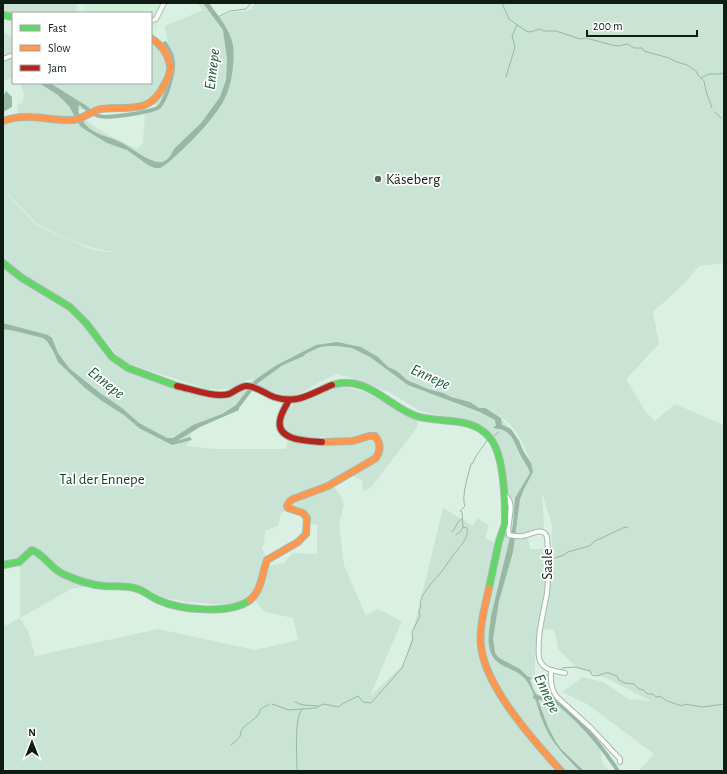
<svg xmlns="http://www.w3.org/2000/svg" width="727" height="774" viewBox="0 0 727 774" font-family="'Alegreya Sans',sans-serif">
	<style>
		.built { fill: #cdf0db }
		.green { fill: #c9e4d4; fill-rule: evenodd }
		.water { fill: #98b7a5 }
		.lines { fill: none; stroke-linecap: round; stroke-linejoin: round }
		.stream { stroke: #98b7a5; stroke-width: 1 }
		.canal { stroke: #98b7a5; stroke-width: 4 }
		.street-casing { stroke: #a7b8ae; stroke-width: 6 }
		.fast-casing { stroke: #a7b8ae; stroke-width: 8 }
		.slow-casing { stroke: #a7b8ae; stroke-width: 8 }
		.jam-casing { stroke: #a7b8ae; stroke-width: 8 }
		.street { stroke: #f9fdfb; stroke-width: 4 }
		.fast { stroke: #63d668; stroke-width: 6 }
		.slow { stroke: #ff974d; stroke-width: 6 }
		.jam { stroke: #b3261e; stroke-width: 6 }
		.poi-dot { fill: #55665c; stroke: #fff; stroke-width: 1.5 }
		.labels { text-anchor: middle; stroke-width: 3.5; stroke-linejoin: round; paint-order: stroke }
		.poi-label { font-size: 15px; fill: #0e1c14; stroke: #fff; text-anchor: start }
		.park-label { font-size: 15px; fill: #113f29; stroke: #fff }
		.street-label { font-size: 15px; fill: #0e1c14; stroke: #fff }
		.water-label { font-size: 16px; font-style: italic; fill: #1b583b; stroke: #fff }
	</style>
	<rect width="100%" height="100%" fill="#daf0e3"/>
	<path class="built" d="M82,3H162L157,14L158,26L156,29H151V13H84L85,12Z"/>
	<g class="green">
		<path d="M3,3H77L76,13H13L3,11Z"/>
		<path d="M197,3H207L217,18C224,17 228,13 233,12C240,11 246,11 253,9L252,7L256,3H724V263L699,266L683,285L653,312L659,344L626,379L645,411L655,421L675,404L724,425V771H639L654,754L587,704L562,692L583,677L603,682L629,699L651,701L610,680L575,666L558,649L554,629L543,630L551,571L552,525L533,465L541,490L543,505L544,530L526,534V537L528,538L530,549H547C550,584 539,617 540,651L535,655V674L531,678L535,690L539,696L544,697L549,694L581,719L599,737L602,763L610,771H582C577,766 559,747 555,745L566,759L580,771H3V627L20,618V561L3,564V265L16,276L68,307L92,334L108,349V354C111,358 116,364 121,366C143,378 196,397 221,396C226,396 242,390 247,387C250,385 252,380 254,377L230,389H207L126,363L121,359C107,343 87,316 70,305C48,290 20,281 3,261V186L10,197L36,225L90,249L107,252L118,251H107L90,247L73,241L37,224L11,197L3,185V126L14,119L28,118L44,121L41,116L18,115L17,106L23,102L24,93L21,87L23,83H151V39L163,51L169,49L165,26L203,10ZM141,103L159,105L145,113L143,143L137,149C119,139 99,133 84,118L79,121L74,111C96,105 119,105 141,103ZM337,374L364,382L391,393L420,411L471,423L493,438L500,459L506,494L507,522L501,546L485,538L489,525L477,518L473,526L443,508L405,663L370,696L402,621L378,609L366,616L344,565L339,524L344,505L341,497L333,484L317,490L349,473L362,481L363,491L371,487L417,428L418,419L401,413L387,403L365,392L342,386L327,390L313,397L294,404L284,411L282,418L283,427L288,435L296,437H338L296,441L288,440L286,449H215L187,446L193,428L235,410L254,386L295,398L319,382ZM496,414C514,423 523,442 530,460C524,453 522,445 518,438C512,429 504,422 496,414ZM311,492C303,496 291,497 288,506L289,508L308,513L310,517V524L317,525V554L293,553L284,563L266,566L260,587L253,598L265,612L293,618L298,640L255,650L158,629L35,656L29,633L20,618L71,589L101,584L134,585L147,588L161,597L186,602L226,605L240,602L246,600L256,593L261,579L267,558L261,547L264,546L265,531L278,526L281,514L288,509L287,506C290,497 302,495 311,492Z"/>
		<path d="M3,32L13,38V77L3,81Z"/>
	</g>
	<g class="water">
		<path d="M203,3H209C218,16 230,29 233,45C235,62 232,86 223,102C212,120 196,137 181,151C174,157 168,164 160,168H155L148,165L127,150L107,143L84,129L80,126L69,106L58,95L39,83H50L85,105L89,108L86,109L79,105C76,112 84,124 90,129C98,135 109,137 118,141C130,146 150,164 162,162C168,161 172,153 174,149L201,123L212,108L220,97L226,80L227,59L223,30Z"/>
		<path d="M6,91L12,97V107L3,112V97Z"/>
		<path d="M3,323L48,335L52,338L58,353L69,368L100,393L122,408L139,423L167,438H173L193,425L222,414L236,405L255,380L275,366L316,345L337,342L361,347L378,357L388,367L397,371L407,380L428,389L443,393L451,397L470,402L479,408H485L501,418L502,425L511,429L519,441L523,451L531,463L533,472L524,489L520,499L513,552L499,601L493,639L495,653L499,658L520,669L527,676L531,678L530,680C532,686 534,694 540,697L541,699L538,700L548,727L556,742L561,749L584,771H580C562,754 550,741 541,717C537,705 534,691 526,680C517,667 497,669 491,653C486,641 490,628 491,616L513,525L515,498L530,473C528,466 524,462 521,456C513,441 513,430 494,428V426H496L495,420L480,412L408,385L370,357L352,348L337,346H328L320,347L305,354L304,356L283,365L258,383L239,408V410L200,427L177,441L190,437L192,440L172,445L139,428L124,415L102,401L85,388L58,362L53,351L47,341L43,338L15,331L3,329Z"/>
	</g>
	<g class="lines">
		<g class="stream">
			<path d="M502,3L509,19L526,31L530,32L540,29L544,31H556L580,39L586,38L612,45L619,46L627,44L634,48H642L644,51L669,58L677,62L687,65L696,71L698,75L704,81L706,91L712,108"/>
			<path d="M218,17L230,11L246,9L251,3"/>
			<path d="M506,77L515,47L512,36L517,25"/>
			<path d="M701,78L709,74H721L724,72"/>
			<path d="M715,112L721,118"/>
			<path d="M494,436L499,432"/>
			<path d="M452,532C457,528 455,522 462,519"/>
			<path d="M456,535L461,531L463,527"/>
			<path d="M552,559L564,555L568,552L589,546L595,541L625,527L628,528"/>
			<path d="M562,668L575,667L590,671L592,675L597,676L605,673H609L617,676L619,680L625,683L634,684L639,689L643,690L648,694H653L656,697L660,696L667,701L682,706L684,704L703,707L724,704"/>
			<path d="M531,678L548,675"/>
			<path d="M295,702L303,705L318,706"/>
			<path d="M272,704L289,710L302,709"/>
			<path d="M231,745L240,737C240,725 252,723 258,715C260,713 259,711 261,709C263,707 267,706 269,704"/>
			<path d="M297,771C297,757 294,719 302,709L316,708L323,704L339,707L342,704L358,696L363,702L371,703L402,668L413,639L412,632L420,616L419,610L421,608C416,594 442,575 448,562H449C454,551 470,540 467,528L463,527L462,512L460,511L465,506C461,498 468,475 471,464L473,463C475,455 483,448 487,440"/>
		</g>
		<g class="canal">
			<path d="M83,106C88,109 93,115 99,116C106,119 153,112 159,107C166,100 174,73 173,63C173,56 169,49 165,43"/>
			<path d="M535,697L543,698L549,695C578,719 597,739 618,771"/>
		</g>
		<defs>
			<g id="street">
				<path d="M151,21L156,19L164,3"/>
				<path d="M3,59L13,55"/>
				<path d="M504,494C518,505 505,523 509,535C514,536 518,537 523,536C531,535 543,526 547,537C549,556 549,574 547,593C543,615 537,635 539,658C542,670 554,671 565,673"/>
				<path d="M551,670C551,681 550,688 557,697L591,728L620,759V762"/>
			</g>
			<g id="fast">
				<path d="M3,15L13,17"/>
				<path d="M3,263L22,278L70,307L86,323L112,357L128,368L177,386"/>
				<path d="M332,385C366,374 388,406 416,416C440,424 472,415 490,438C503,453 505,495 505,515V524L499,541L489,588"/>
				<path d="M3,565L19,562L32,550C45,555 50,568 63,574C76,580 90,585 104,586C114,587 124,585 134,588C144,590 149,596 158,600C180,610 230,615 250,600"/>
			</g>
			<g id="slow">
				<path d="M3,121C27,112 48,121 73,120C83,119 91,111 101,109C128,105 149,116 164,85C168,79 171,72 170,65C168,53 160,44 151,38"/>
				<path d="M489,588C485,607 479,626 481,646C485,687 534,741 561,771"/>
				<path d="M250,600C262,590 262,573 267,560L298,542L306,534L307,518L303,513L288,508L287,506L289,502L293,499L328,486L376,458C381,450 381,443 375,436H369L353,441L322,442"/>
			</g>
			<g id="jam">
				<path d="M177,386C191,389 215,398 229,394C236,391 241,385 248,386C257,387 266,394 274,397C298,405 311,393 332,385"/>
				<path d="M289,400C286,406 281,413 280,420C276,441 308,441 322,442"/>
			</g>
		</defs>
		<use href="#street" class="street-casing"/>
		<use href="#fast" class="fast-casing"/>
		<use href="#slow" class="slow-casing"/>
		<use href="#jam" class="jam-casing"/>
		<use href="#street" class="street"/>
		<use href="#fast" class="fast"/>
		<use href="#slow" class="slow"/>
		<use href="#jam" class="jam"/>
	</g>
	<circle class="poi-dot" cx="378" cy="179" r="4"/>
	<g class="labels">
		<g class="poi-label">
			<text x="386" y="184">Käseberg</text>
		</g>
		<g class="park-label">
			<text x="102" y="484">Tal der Ennepe</text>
		</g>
		<g class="street-label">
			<text transform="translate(547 564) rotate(-90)" y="5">Saale</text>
		</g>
		<g class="water-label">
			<text transform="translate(211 69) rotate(-83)" y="6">Ennepe</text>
			<text transform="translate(431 376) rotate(24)" y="6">Ennepe</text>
			<text transform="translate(107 382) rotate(38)" y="6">Ennepe</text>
			<text transform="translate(548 693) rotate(65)" y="6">Ennepe</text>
		</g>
	</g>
	<rect width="727" height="774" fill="none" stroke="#0e1c14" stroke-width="8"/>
	<rect x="12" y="12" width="140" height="72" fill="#ffffff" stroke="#9fa4a1"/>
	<rect x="20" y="25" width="20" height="6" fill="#63d668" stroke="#9fa4a1"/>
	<text x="48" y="32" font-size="12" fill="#0e1c14">Fast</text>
	<rect x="20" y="45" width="20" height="6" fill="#ff974d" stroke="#9fa4a1"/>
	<text x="48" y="52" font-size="12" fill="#0e1c14">Slow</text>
	<rect x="20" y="65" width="20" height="6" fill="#b3261e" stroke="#9fa4a1"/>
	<text x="48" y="72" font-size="12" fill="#0e1c14">Jam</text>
	<g transform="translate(32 742)" stroke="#ffffff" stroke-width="3" paint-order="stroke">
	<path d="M0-3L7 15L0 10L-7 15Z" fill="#0e1c14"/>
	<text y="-6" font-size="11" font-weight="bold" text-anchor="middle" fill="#0e1c14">N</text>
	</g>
	<path d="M587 30v6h110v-6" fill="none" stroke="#0e1c14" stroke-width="2"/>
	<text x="593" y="30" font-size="12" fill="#0e1c14" stroke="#ffffff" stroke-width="3" paint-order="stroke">200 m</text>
</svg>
